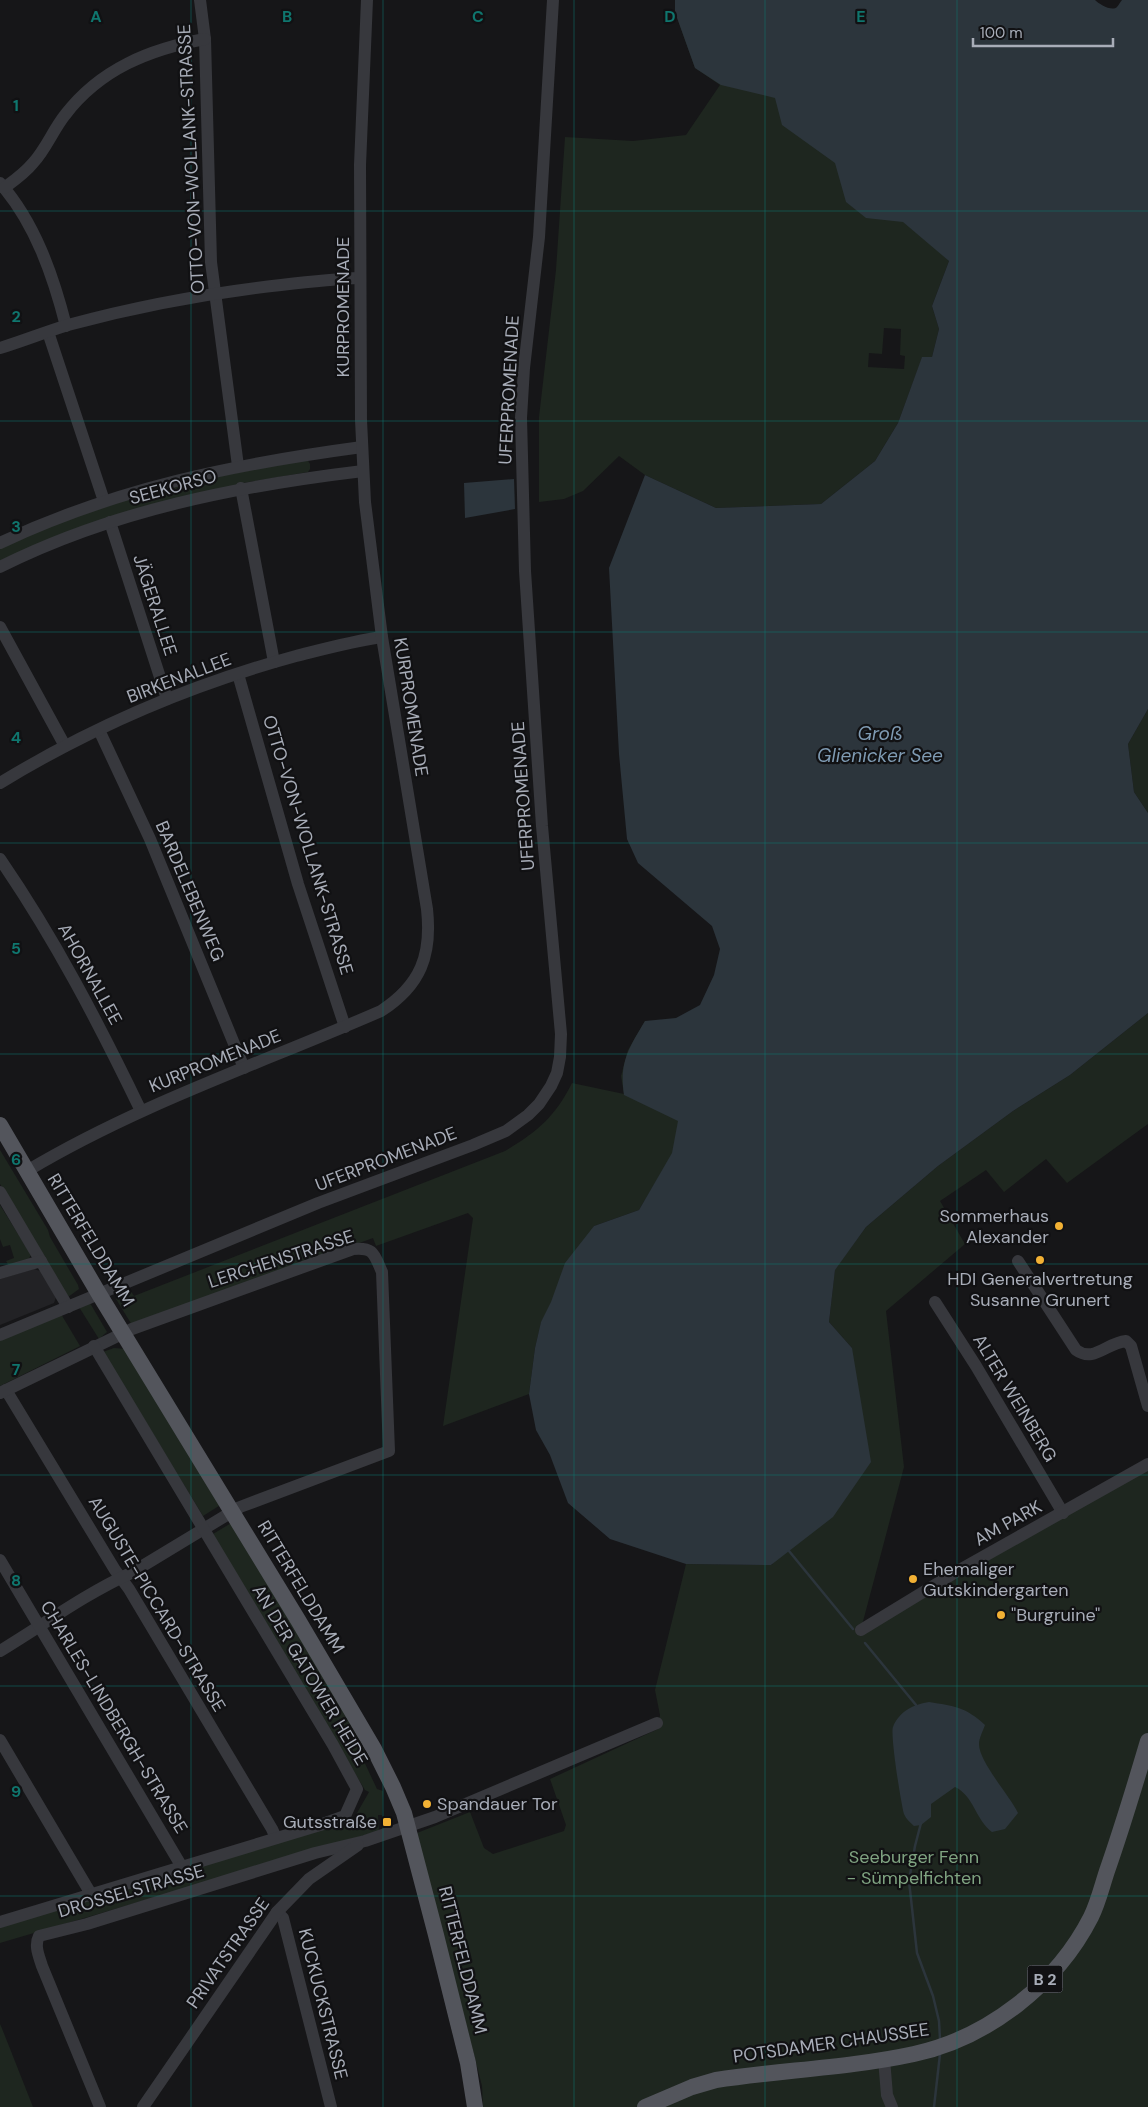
<svg xmlns="http://www.w3.org/2000/svg" width="1148" height="2107" viewBox="0 0 1148 2107" font-family="'DM Sans',sans-serif">
	<style>
		.built { fill: #222225 }
		.green { fill: #1e261f; fill-rule: evenodd }
		.water { fill: #2c353c }
		.lines { fill: none; stroke-linecap: round; stroke-linejoin: round }
		.stream { stroke: #2c353c; stroke-width: 2.5 }
		.minor { stroke: #37383d; stroke-width: 12 }
		.major { stroke: #53555c; stroke-width: 16 }
		.grid { fill: none; stroke: #0f766e; stroke-width: 1; stroke-opacity: 0.55 }
		.poi-dot { fill: #f2b134; stroke: #111113; stroke-width: 2 }
		.labels { text-anchor: middle; stroke-width: 4.5; stroke-linejoin: round; paint-order: stroke }
		.shield { fill: #111113; stroke: #7b7e86; stroke-width: 1 }
		.shield-label { font-size: 16px; font-weight: bold; fill: #a8adb8 }
		.street-label { font-size: 18px; fill: #a8adb8; stroke: #111113 }
		.poi-label { font-size: 18px; fill: #a8adb8; stroke: #111113; text-anchor: start }
		.park-label { font-size: 18px; fill: #7fa381; stroke: #111113 }
		.water-label { font-size: 19px; font-style: italic; fill: #7f9bb3; stroke: #111113 }
		.grid-label { font-size: 16px; text-anchor: middle; font-weight: bold; fill: #0f766e; stroke: #111113; stroke-width: 4.5; stroke-linejoin: round; paint-order: stroke }
	</style>
	<rect width="100%" height="100%" fill="#161618"/>
	<path class="built" d="M34,1269L40,1271L56,1297L54,1303L0,1325V1279Z"/>
	<g class="green">
		<path d="M675,0L891,196L949,261L932,306L939,329L932,357L922,358L898,423L875,461L821,504L716,508L645,475L619,456L583,491L564,499L539,502V417L556,270L565,137L633,141L686,135L720,85L695,68L675,12ZM884,328L901,329L900,355L905,356L904,369L868,367L869,353L882,354Z"/>
		<path d="M307,459L310,464V469L308,472L243,483L0,562V547L30,533L159,488Z"/>
		<path d="M1148,709V813L1134,792L1128,744Z"/>
		<path d="M1148,1013V1124L1067,1183L1046,1159L1004,1192L986,1170L940,1201L965,1244L886,1311L904,1467L861,1629L1148,1462V2107H483L482,2086L417,1833L470,1812L484,1848L493,1854L564,1831L566,1825L550,1779L658,1729L660,1715L655,1690L686,1564L772,1565L852,1348L829,1322L835,1269L866,1227L938,1166L1013,1111L1070,1075Z"/>
		<path d="M645,1021L688,1088L673,1153L639,1210L594,1226L541,1323L535,1348L529,1394L443,1426L473,1218L468,1213L376,1246L373,1238L132,1325L116,1299L118,1293L128,1287L134,1296L505,1151C537,1132 555,1117 572,1083L624,1094L621,1076L628,1050Z"/>
		<path d="M0,1150L48,1230L50,1237L78,1285L79,1289L68,1297L0,1184Z"/>
		<path d="M0,1205L31,1255L28,1260L9,1266L6,1261L14,1258L10,1245L3,1247L0,1239Z"/>
		<path d="M90,1303L107,1332L99,1339L79,1307Z"/>
		<path d="M61,1314L80,1346L0,1386V1340Z"/>
		<path d="M114,1348L126,1349L222,1504L203,1516L103,1352Z"/>
		<path d="M233,1522L355,1725L364,1750L360,1753L377,1789L383,1791L382,1815H378L379,1831L0,1943V1927L350,1819L353,1820L369,1792L365,1790L220,1550L213,1534Z"/>
		<path d="M0,2024L3,2031L33,2107H0Z"/>
	</g>
	<g class="water">
		<path d="M675,0H1095C1099,4 1112,12 1117,7C1119,5 1120,2 1122,0H1148V709L1128,744L1134,792L1148,813V1013L1070,1075L1013,1111L938,1166L866,1227L835,1270L829,1322L852,1348L871,1462L833,1517L771,1565L686,1564L610,1539L568,1503L550,1455L536,1430L529,1394L535,1348L541,1322L551,1302L565,1263L594,1226L639,1210L672,1153L678,1121L624,1095C619,1062 629,1048 645,1021L676,1018L700,1005L714,975L720,949L712,926L638,863L627,839L619,754L609,568L645,475L716,508L821,504L875,461L898,423L922,357H932L939,329L932,306L949,261L903,222L866,218L846,202L835,163L782,125L775,98L721,85L695,68L675,12Z"/>
		<path d="M514,479L515,509L465,518L464,483Z"/>
		<path d="M929,1702C954,1706 966,1707 985,1725C983,1731 979,1738 979,1744C979,1762 1010,1796 1018,1813L1005,1829L992,1832C975,1819 974,1796 955,1787L931,1804V1817L921,1825L914,1826C910,1822 906,1819 904,1814C901,1804 890,1734 893,1727C899,1711 915,1704 929,1702Z"/>
	</g>
	<g class="lines">
		<g class="stream">
			<path d="M789,1551L853,1629"/>
			<path d="M865,1643L916,1705"/>
			<path d="M921,1823L915,1846L909,1881L917,1953L933,1996L939,2021L940,2039"/>
			<path d="M934,2107L940,2054"/>
		</g>
		<g class="minor">
			<path d="M200,0L205,39L211,262L238,466"/>
			<path d="M0,183C35,223 53,275 66,326"/>
			<path d="M4,188C15,180 25,173 33,163C46,149 53,130 65,115C100,69 150,49 205,39"/>
			<path d="M48,332L104,501"/>
			<path d="M0,348C23,341 45,332 68,325C138,306 209,293 281,285C307,282 334,279 360,278"/>
			<path d="M241,488L274,662"/>
			<path d="M110,522L167,699"/>
			<path d="M0,543C116,488 235,464 362,447"/>
			<path d="M0,567C114,510 238,486 363,471"/>
			<path d="M0,627L65,746"/>
			<path d="M238,674L298,884L345,1027"/>
			<path d="M99,730L150,839L244,1068"/>
			<path d="M0,783C92,727 193,684 296,656C324,649 353,641 382,637"/>
			<path d="M0,859C55,939 99,1024 141,1111"/>
			<path d="M27,1171C139,1104 262,1063 381,1011C421,985 432,955 427,909L382,637L365,502L361,420L360,165L367,0"/>
			<path d="M0,1192L68,1307"/>
			<path d="M1018,1261L1076,1350C1094,1363 1106,1343 1126,1341L1131,1346L1148,1406"/>
			<path d="M0,1273L41,1261"/>
			<path d="M935,1302L976,1366L1063,1513"/>
			<path d="M0,1335L318,1203L473,1145L506,1131L528,1115L539,1104L551,1086L557,1073L560,1057L561,1034L542,826L525,571L521,418L524,368L539,237L553,0"/>
			<path d="M6,1390L115,1570L129,1589L272,1829L276,1838"/>
			<path d="M0,1393L132,1329L353,1249C374,1247 374,1254 382,1272L389,1451L240,1507L131,1573C85,1594 43,1625 0,1651"/>
			<path d="M0,1560L182,1867"/>
			<path d="M861,1630L956,1572L1148,1464"/>
			<path d="M0,1740L91,1894"/>
			<path d="M277,1912L283,1918L331,2107"/>
			<path d="M0,1922L320,1825L345,1816L357,1789L333,1745L94,1346"/>
			<path d="M884,2059L887,2095L892,2107"/>
			<path d="M100,2107L42,1966C39,1956 34,1946 39,1936L87,1924L315,1853L365,1841L435,1817L657,1723"/>
			<path d="M143,2107L277,1912L309,1879L358,1845"/>
		</g>
		<g class="major">
			<path d="M0,1125L99,1294L298,1620L374,1749L393,1787L404,1813L436,1935L468,2063L475,2107"/>
			<path d="M645,2107L692,2087L716,2080C782,2070 849,2068 914,2054C988,2038 1057,1984 1091,1917C1098,1903 1102,1886 1107,1871C1122,1828 1135,1785 1148,1741"/>
		</g>
	</g>
	<path class="grid" d="M191,0V2107M383,0V2107M574,0V2107M765,0V2107M957,0V2107M0,211H1148M0,421H1148M0,632H1148M0,843H1148M0,1054H1148M0,1264H1148M0,1475H1148M0,1686H1148M0,1896H1148"/>
	<g class="poi-dot">
		<circle cx="1059" cy="1226" r="5"/>
		<circle cx="1040" cy="1260" r="5"/>
		<circle cx="913" cy="1579" r="5"/>
		<circle cx="1001" cy="1615" r="5"/>
		<circle cx="427" cy="1804" r="5"/>
		<rect x="382" y="1817" width="10" height="10" rx="2.5"/>
	</g>
	<g class="labels">
		<rect class="shield" x="1027.5" y="1965.5" width="35" height="27" rx="4"/>
		<g class="shield-label">
			<text x="1045" y="1985">B 2</text>
		</g>
		<g class="street-label">
			<text transform="translate(191 159) rotate(-93)" y="6">OTTO-VON-WOLLANK-STRASSE</text>
			<text transform="translate(343 307) rotate(-90)" y="6">KURPROMENADE</text>
			<text transform="translate(509 390) rotate(-87)" y="6">UFERPROMENADE</text>
			<text transform="translate(173 487) rotate(-15)" y="6">SEEKORSO</text>
			<text transform="translate(155 605) rotate(72)" y="6">JÄGERALLEE</text>
			<text transform="translate(179 678) rotate(-21)" y="6">BIRKENALLEE</text>
			<text transform="translate(411 707) rotate(81)" y="6">KURPROMENADE</text>
			<text transform="translate(523 796) rotate(-94)" y="6">UFERPROMENADE</text>
			<text transform="translate(308 845) rotate(73)" y="6">OTTO-VON-WOLLANK-STRASSE</text>
			<text transform="translate(190 891) rotate(67)" y="6">BARDELEBENWEG</text>
			<text transform="translate(90 974) rotate(61)" y="6">AHORNALLEE</text>
			<text transform="translate(215 1061) rotate(-22)" y="6">KURPROMENADE</text>
			<text transform="translate(386 1159) rotate(-21)" y="6">UFERPROMENADE</text>
			<text transform="translate(91 1240) rotate(59)" y="6">RITTERFELDDAMM</text>
			<text transform="translate(281 1259) rotate(-18)" y="6">LERCHENSTRASSE</text>
			<text transform="translate(1015 1398) rotate(59)" y="6">ALTER WEINBERG</text>
			<text transform="translate(1008 1523) rotate(-29)" y="6">AM PARK</text>
			<text transform="translate(301 1587) rotate(59)" y="6">RITTERFELDDAMM</text>
			<text transform="translate(157 1604) rotate(59)" y="6">AUGUSTE-PICCARD-STRASSE</text>
			<text transform="translate(310 1675) rotate(59)" y="6">AN DER GATOWER HEIDE</text>
			<text transform="translate(114 1717) rotate(59)" y="6">CHARLES-LINDBERGH-STRASSE</text>
			<text transform="translate(131 1891) rotate(-16)" y="6">DROSSELSTRASSE</text>
			<text transform="translate(228 1953) rotate(-55)" y="6">PRIVATSTRASSE</text>
			<text transform="translate(463 1960) rotate(76)" y="6">RITTERFELDDAMM</text>
			<text transform="translate(323 2004) rotate(76)" y="6">KUCKUCKSTRASSE</text>
			<text transform="translate(831 2043) rotate(-8)" y="6">POTSDAMER CHAUSSEE</text>
		</g>
		<g class="poi-label">
			<text x="1049" y="1222" text-anchor="end">Sommerhaus<tspan x="1049" dy="21">Alexander</tspan></text>
			<text x="1040" y="1285" text-anchor="middle">HDI Generalvertretung<tspan x="1040" dy="21">Susanne Grunert</tspan></text>
			<text x="923" y="1575">Ehemaliger<tspan x="923" dy="21">Gutskindergarten</tspan></text>
			<text x="1011" y="1621">"Burgruine"</text>
			<text x="437" y="1810">Spandauer Tor</text>
			<text x="377" y="1828" text-anchor="end">Gutsstraße</text>
		</g>
		<g class="park-label">
			<text x="914" y="1863">Seeburger Fenn<tspan x="914" dy="21">- Sümpelfichten</tspan></text>
		</g>
		<g class="water-label">
			<text x="880" y="740">Groß<tspan x="880" dy="22">Glienicker See</tspan></text>
		</g>
	</g>
	<g class="grid-label">
		<text x="96" y="22">A</text>
		<text x="287" y="22">B</text>
		<text x="478" y="22">C</text>
		<text x="670" y="22">D</text>
		<text x="861" y="22">E</text>
		<text x="16" y="111">1</text>
		<text x="16" y="322">2</text>
		<text x="16" y="532">3</text>
		<text x="16" y="743">4</text>
		<text x="16" y="954">5</text>
		<text x="16" y="1165">6</text>
		<text x="16" y="1375">7</text>
		<text x="16" y="1586">8</text>
		<text x="16" y="1797">9</text>
	</g>
	<path d="M973 38v8h140v-8" fill="none" stroke="#a8adb8" stroke-width="2.5"/>
	<text x="980" y="38" font-size="15" fill="#a8adb8" stroke="#111113" stroke-width="4" paint-order="stroke">100 m</text>
</svg>
